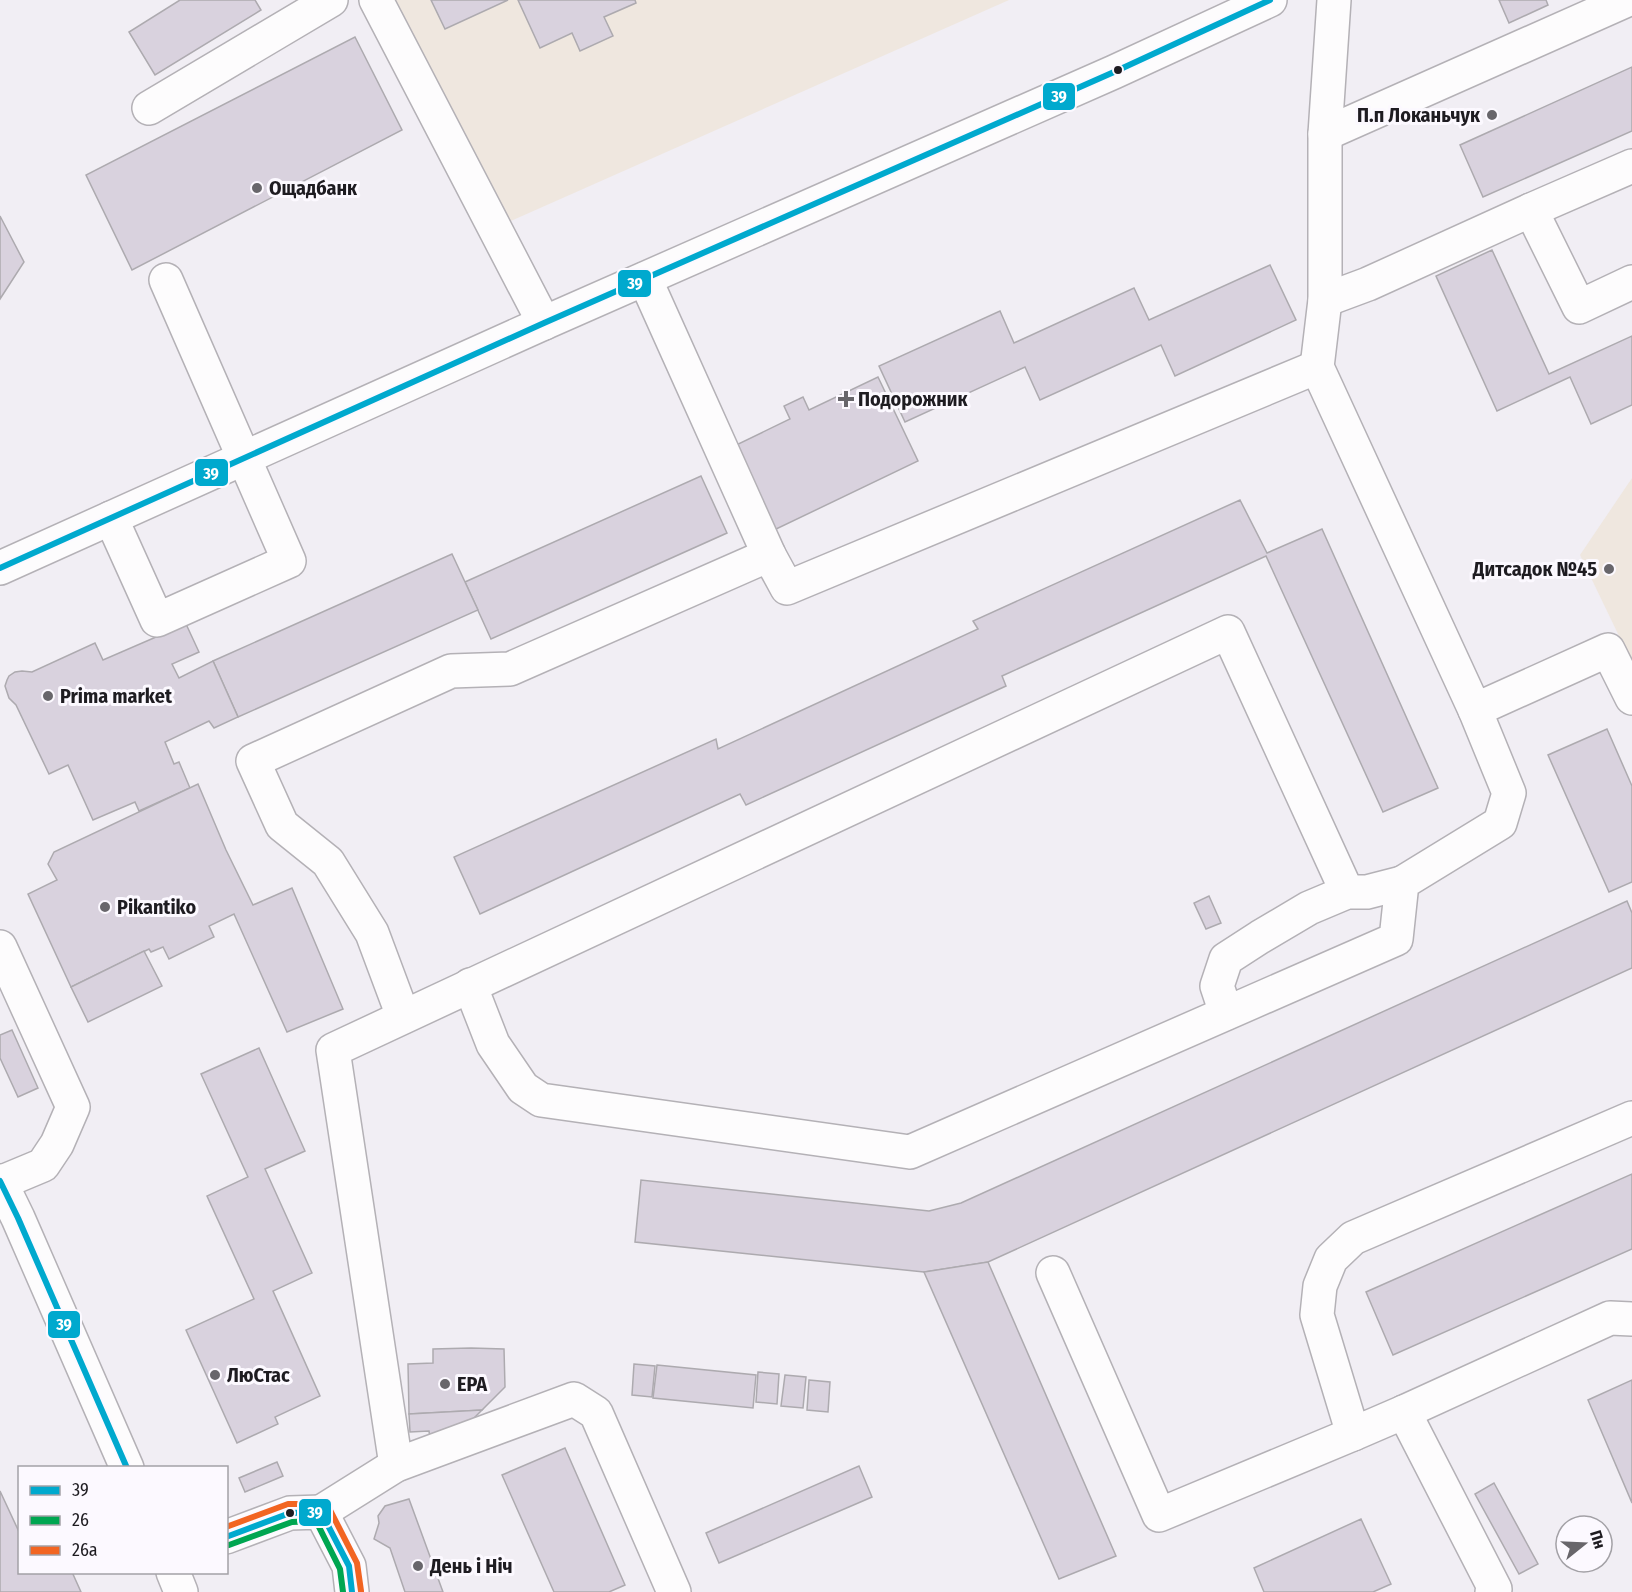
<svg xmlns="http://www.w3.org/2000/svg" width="1632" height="1592" viewBox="0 0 1632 1592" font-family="'Fira Sans Condensed',sans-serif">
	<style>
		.education { fill: #efe7df }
		.building { fill: #d9d2de; stroke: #adaaaf; stroke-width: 1.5 }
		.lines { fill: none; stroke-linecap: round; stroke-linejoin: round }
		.minor-casing { stroke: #b4b1b6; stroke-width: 36 }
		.major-casing { stroke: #b4b1b6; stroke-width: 36 }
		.minor { stroke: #fdfcfd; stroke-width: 33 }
		.major { stroke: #fdfcfd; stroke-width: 33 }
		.bus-1-casing { stroke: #fcf9ff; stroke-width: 10 }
		.bus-2-casing { stroke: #fcf9ff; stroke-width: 10 }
		.bus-3-casing { stroke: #fcf9ff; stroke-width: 10 }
		.bus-1 { stroke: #00a9ce; stroke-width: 6 }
		.bus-2 { stroke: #00a651; stroke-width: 6 }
		.bus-3 { stroke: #f26522; stroke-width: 6 }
		.bus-dot { fill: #1e1c21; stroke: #fcf9ff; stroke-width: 2 }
		.poi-dot { fill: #68666b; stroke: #fcf9ff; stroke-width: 2 }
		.labels { text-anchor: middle; stroke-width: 6; stroke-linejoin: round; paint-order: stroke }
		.poi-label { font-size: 20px; font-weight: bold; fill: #1e1c21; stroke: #fcf9ff; text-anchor: start }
		.line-badge { stroke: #fcf9ff; stroke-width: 2 }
		.badge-label { font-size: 16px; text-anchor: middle; font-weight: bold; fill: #fff }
	</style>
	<rect width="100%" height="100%" fill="#f1eef4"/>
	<g class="education">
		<path d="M386,0H1009L502,225Z"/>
		<path d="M1632,478V663L1580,555Z"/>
	</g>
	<g class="building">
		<path d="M180,0H255L261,10L155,75L129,32Z"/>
		<path d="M431,0H508L445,29Z"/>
		<path d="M518,0H635L636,3L604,17L613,36L580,51L572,33L540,48Z"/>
		<path d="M1499,0H1546L1548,5L1509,23Z"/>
		<path d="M355,37L402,130L132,270L86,175Z"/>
		<path d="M1632,67V131L1483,197L1460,145Z"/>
		<path d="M0,216L24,262L0,299Z"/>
		<path d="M1492,250L1549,374L1632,336V405L1591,424L1570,377L1497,411L1436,276Z"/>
		<path d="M1270,265L1296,320L1175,376L1161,345L1040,400L1025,367L905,422L879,366L1000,311L1014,343L1134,288L1149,320Z"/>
		<path d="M878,377L918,461L772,531L732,447L790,419L784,406L803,397L809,410Z"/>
		<path d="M701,476L727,533L491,639L465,582Z"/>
		<path d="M1240,500L1267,553L1322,529L1438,788L1383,812L1266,556L1002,676L1006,686L746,805L740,794L480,914L454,857L716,739L718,749L978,629L973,621Z"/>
		<path d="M452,554L478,610L238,717L213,661Z"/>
		<path d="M186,624L199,652L172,664L179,678L213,661L238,717L214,728L209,721L165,742L174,764L179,762L190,788L139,811L135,802L93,820L68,765L49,774L16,705L9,698L5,686L7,680L9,676L15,672L22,671L32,672L95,643L103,660Z"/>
		<path d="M1607,729L1632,786V882L1609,892L1548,755Z"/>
		<path d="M198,784L226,850L253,905L292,888L343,1009L287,1032L234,914L209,926L214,937L169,959L163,947L151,952L149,949L71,987L28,894L57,880L48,864L54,852Z"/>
		<path d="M1209,896L1221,923L1206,929L1194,903Z"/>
		<path d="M1627,901L1632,913V968L988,1262L924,1272L635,1242L641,1180L929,1211L961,1203Z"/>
		<path d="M144,951L162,986L88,1022L71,987Z"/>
		<path d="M12,1030L38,1088L18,1097L0,1058V1035Z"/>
		<path d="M259,1048L305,1151L265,1169L312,1273L273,1291L320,1396L275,1417L278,1424L237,1443L186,1330L254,1299L207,1196L248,1177L201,1074Z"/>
		<path d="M1632,1174V1249L1393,1355L1366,1292Z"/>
		<path d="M988,1262L1116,1556L1059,1579L924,1272Z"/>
		<path d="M471,1348L504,1349L505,1387L482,1410L409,1414L408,1364L433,1363V1349Z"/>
		<path d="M634,1364L655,1366L652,1397L632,1395Z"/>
		<path d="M657,1365L756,1375L753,1408L653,1398Z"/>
		<path d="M758,1372L779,1374L777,1404L756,1402Z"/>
		<path d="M785,1375L806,1377L803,1408L781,1406Z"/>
		<path d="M809,1380L830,1382L828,1412L807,1410Z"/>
		<path d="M1632,1380V1503L1588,1400Z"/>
		<path d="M482,1410L455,1437L430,1438L429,1431L410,1432L409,1414Z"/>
		<path d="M565,1448L625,1585L609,1592H554L502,1475Z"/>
		<path d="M277,1462L283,1476L245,1492L239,1478Z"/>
		<path d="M859,1466L872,1497L719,1563L706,1533Z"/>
		<path d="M1494,1483L1538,1564L1519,1574L1475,1494Z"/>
		<path d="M0,1491L20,1534V1572H72L81,1592H0Z"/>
		<path d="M409,1499L443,1592H405L390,1548L374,1539L379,1523L378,1516L385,1506Z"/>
		<path d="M1361,1519L1391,1584L1373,1592H1264L1254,1568Z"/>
	</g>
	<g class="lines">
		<defs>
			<g id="minor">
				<path d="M376,0L544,323"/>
				<path d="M1334,0L1325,134V300L1317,367L1475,710L1608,650L1632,698"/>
				<path d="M149,108L331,0"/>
				<path d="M1325,134L1627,0"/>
				<path d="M1531,210L1632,166"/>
				<path d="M645,279L769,555L787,588L1317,367"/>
				<path d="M1325,300L1368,284L1531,210L1579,307L1632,282"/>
				<path d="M111,518L157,620L289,561L166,280"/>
				<path d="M0,947L73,1107L57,1144L43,1165L0,1183"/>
				<path d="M470,985L493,1044L523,1088L541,1100L910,1152L1396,939L1402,883L1500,823L1509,793L1475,710"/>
				<path d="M1226,1013L1217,986L1226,959L1260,937L1309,908L1347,892H1367L1402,883"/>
				<path d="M403,1016L372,933L328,862L282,825L253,761L451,671L510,669L769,555"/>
				<path d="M1053,1273L1159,1515L1353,1434"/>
				<path d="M1404,1412L1610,1318L1632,1319"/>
				<path d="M396,1465L333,1050L1228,632L1347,892"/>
				<path d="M321,1512L396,1465L574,1399L596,1413L674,1592"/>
				<path d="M226,1537L290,1513L321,1512L349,1566L352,1592"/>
				<path d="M1492,1592L1495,1589L1404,1412L1353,1434L1317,1315L1320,1286L1331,1259L1353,1238L1632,1118"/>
			</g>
			<g id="major">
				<path d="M0,568L544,323L1114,72L1270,0"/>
				<path d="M0,1181L18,1218L127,1468"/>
				<path d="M173,1572L181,1592"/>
			</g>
		</defs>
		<use href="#minor" class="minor-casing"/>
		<use href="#major" class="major-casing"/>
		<use href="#minor" class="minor"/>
		<use href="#major" class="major"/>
		<defs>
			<g id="bus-1">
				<path d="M0,568L544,323L1114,72L1270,0"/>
				<path d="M0,1181L18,1218L127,1468"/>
				<path d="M226,1537L290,1513L321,1512L349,1566L352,1592"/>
			</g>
			<path id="bus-2" d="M229,1545L292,1522L316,1521L340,1569L343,1592"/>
			<path id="bus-3" d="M226,1527L288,1504H325L329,1508L357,1563L361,1591"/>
		</defs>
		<use href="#bus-1" class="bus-1-casing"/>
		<use href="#bus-2" class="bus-2-casing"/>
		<use href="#bus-3" class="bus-3-casing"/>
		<use href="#bus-1" class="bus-1"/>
		<use href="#bus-2" class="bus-2"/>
		<use href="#bus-3" class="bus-3"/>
	</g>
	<g class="bus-dot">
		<circle cx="1118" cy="70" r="5"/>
		<circle cx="290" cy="1513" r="5"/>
	</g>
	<g class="poi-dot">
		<circle cx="1492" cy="115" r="6"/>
		<circle cx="257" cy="188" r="6"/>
		<path d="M843 390h6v6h6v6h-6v6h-6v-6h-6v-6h6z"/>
		<circle cx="1609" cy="569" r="6"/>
		<circle cx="48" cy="696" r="6"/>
		<circle cx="105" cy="907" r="6"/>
		<circle cx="215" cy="1375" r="6"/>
		<circle cx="445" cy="1384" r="6"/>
		<circle cx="418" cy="1566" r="6"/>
	</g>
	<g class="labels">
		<g class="poi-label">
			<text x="1480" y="122" text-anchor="end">П.п Локаньчук</text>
			<text x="269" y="195">Ощадбанк</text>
			<text x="858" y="406">Подорожник</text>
			<text x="1597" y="576" text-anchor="end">Дитсадок №45</text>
			<text x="60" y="703">Prima market</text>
			<text x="117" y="914">Pikantiko</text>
			<text x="227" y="1382">ЛюСтас</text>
			<text x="457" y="1391">ЕРА</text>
			<text x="430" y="1573">День і Ніч</text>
		</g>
	</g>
	<g class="line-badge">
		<rect x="1042" y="82" width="34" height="29" rx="6" fill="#00a9ce"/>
		<rect x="617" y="269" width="35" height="29" rx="6" fill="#00a9ce"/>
		<rect x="194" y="458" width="35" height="29" rx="6" fill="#00a9ce"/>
		<rect x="47" y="1310" width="34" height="29" rx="6" fill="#00a9ce"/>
		<rect x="298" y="1498" width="34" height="29" rx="6" fill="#00a9ce"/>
	</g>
	<g class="badge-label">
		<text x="1059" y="102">39</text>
		<text x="635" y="289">39</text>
		<text x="211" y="479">39</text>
		<text x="64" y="1330">39</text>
		<text x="315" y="1518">39</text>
	</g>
	<rect x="18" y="1466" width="210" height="108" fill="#fcf9ff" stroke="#a3a1a6" stroke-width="1.5"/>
	<rect x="30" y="1486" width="30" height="9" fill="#00a9ce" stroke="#a3a1a6" stroke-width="1.5"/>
	<text x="72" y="1496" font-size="18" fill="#1e1c21">39</text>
	<rect x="30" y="1516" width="30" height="9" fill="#00a651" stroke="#a3a1a6" stroke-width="1.5"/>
	<text x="72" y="1526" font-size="18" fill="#1e1c21">26</text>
	<rect x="30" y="1546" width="30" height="9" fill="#f26522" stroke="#a3a1a6" stroke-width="1.5"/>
	<text x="72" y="1556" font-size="18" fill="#1e1c21">26а</text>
	<g transform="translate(1584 1544) rotate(72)"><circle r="28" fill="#fcf9ff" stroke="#a3a1a6" stroke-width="1.5"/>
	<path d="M0-4.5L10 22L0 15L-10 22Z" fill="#68666b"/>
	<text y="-9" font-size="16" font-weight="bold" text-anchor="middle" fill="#1e1c21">Пн</text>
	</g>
</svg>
